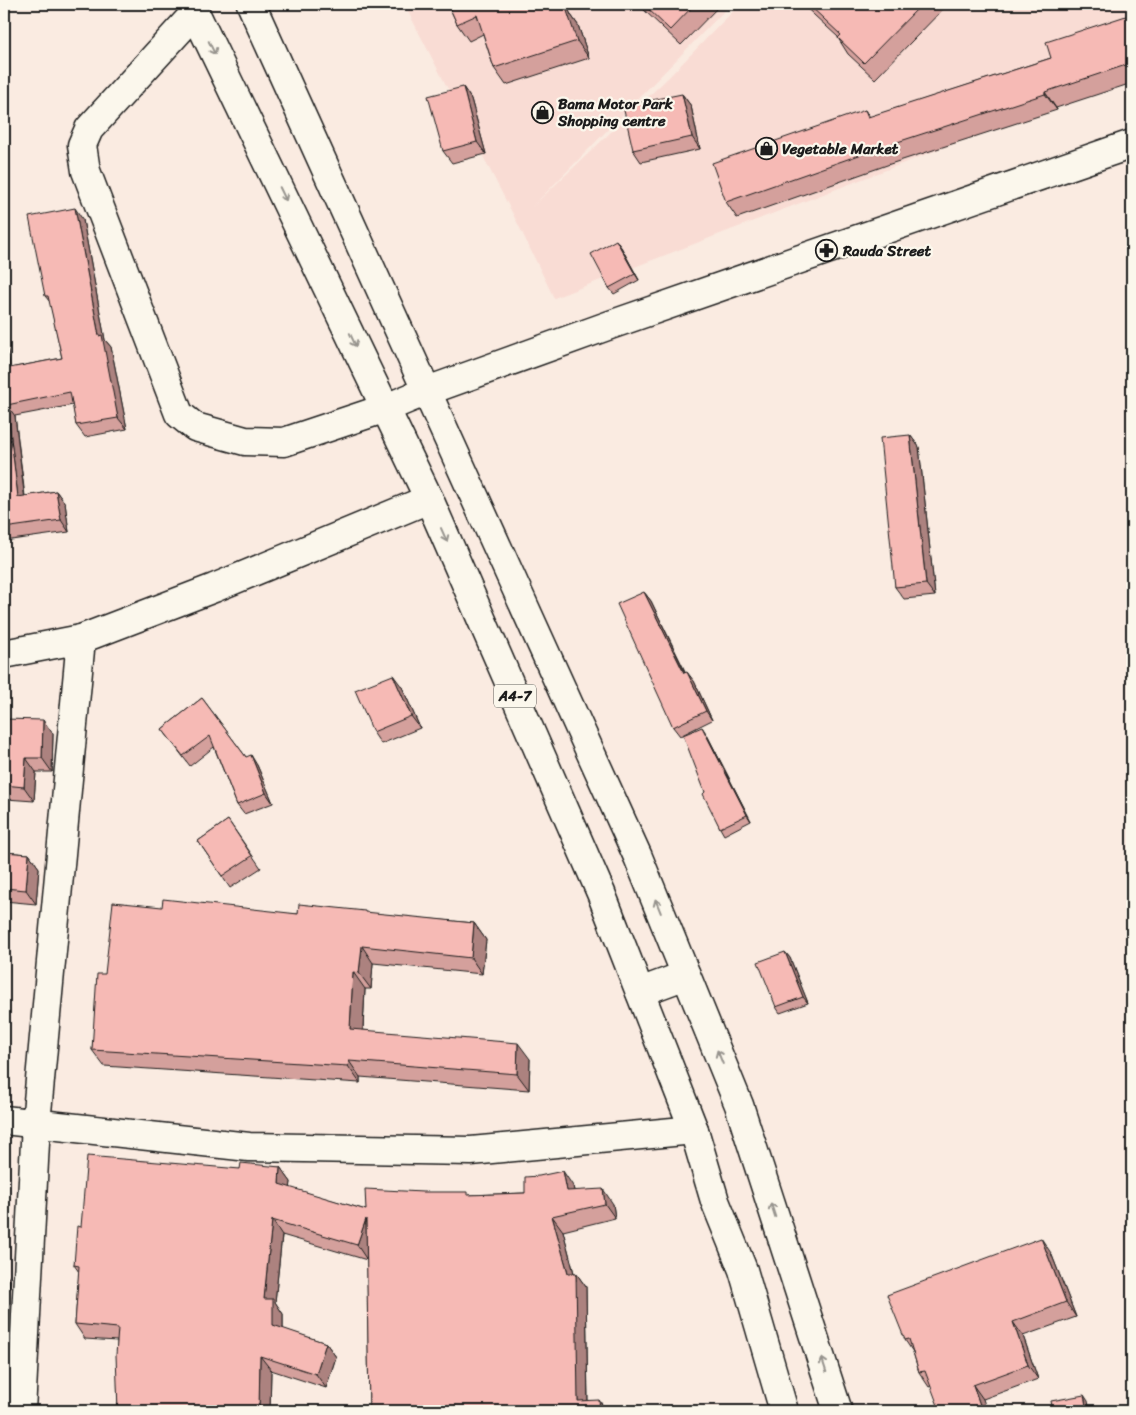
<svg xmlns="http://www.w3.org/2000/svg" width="1136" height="1415" viewBox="0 0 1136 1415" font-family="Sriracha,sans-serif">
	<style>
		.built { fill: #f9dcd4 }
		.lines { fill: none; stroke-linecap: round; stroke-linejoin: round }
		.minor-casing { stroke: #1c1c1c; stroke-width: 31 }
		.highway-casing { stroke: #1c1c1c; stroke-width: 31 }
		.minor { stroke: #fbf7ec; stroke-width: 28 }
		.highway { stroke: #fbf7ec; stroke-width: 28 }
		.wall { fill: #d4a09c; stroke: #1c1c1c }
		.shaded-wall { fill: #ac827f; stroke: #1c1c1c }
		.building { fill: #f6bab5; stroke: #1c1c1c }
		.oneway { stroke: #97948e }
		.labels { text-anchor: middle; stroke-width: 4.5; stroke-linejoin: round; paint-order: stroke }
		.shield { fill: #fbf7ec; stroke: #5f5e5a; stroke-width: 1 }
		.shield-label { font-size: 14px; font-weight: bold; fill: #1c1c1c }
		.poi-label { font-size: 15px; font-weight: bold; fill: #1c1c1c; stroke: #fbf7ec; text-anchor: start }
	</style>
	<rect width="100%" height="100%" fill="#faebe1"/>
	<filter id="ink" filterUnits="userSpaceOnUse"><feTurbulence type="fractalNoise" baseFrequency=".02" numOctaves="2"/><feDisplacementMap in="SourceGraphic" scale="10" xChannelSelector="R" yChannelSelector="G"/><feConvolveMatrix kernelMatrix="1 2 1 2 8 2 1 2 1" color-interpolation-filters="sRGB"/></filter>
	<g filter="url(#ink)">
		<path class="built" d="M404,4H731L532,207L669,77L740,4H1132V75L554,298L517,222Z"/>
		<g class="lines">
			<defs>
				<g id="minor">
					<path d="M195,13L89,129L82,145L86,171L179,414L195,427L245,441L284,442L386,408L427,391L610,325L1132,144"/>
					<path d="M4,654L81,639L214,588L429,499"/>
					<path d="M4,1120L249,1147L471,1151L694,1130"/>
					<path d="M21,1411L36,1123L81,639"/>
				</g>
				<g id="highway">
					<path d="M191,4L429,499L601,893L694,1130L715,1201L743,1270L784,1411"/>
					<path d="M251,4L638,857L739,1105L838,1411"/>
					<path d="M640,992L686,975"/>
				</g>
			</defs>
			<use href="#minor" class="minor-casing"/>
			<use href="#highway" class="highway-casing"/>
			<use href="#minor" class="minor"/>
			<use href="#highway" class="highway"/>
		</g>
		<g class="wall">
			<path d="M448,4H566L571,15L578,25L589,58L506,85L494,68L483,34L469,41L457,24Z"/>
			<path d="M639,4H721L681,45L643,9Z"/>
			<path d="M802,4H948L875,79L848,54L838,38V37Z"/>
			<path d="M1132,14V83L1056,108L1057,110L890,164L737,218L726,202L865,110L870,117L1051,58Z"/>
			<path d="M463,87L471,99L486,154L452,163L443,151Z"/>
			<path d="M682,94L691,106L700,149L641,162L633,150Z"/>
			<path d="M83,220L105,340L111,347L127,429L85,437L76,425L73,405L15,416L25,496L56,491L65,503L69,532L4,541V339L7,344L10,368L62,358L50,302L45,296Z"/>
			<path d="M621,247L639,280L614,294L609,288Z"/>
			<path d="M910,435L919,447L935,596L904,599L895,587Z"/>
			<path d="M644,592L651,601L686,673L694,681L712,720L680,736L673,727Z"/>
			<path d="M402,687L420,728L381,744L373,732Z"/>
			<path d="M202,698L246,757L257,765L273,803L244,814L237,805L214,747L190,766L162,729Z"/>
			<path d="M4,719L53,734L52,772H36L34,801L6,799L4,817Z"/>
			<path d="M706,733L751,821L724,835L720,828L705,792Z"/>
			<path d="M228,820L261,868L230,888L198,841Z"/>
			<path d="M4,852L29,854L39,868L36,904L4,901Z"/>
			<path d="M162,907L298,914L366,913L474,923L486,940L482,974L373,963L371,989H365L363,1030L530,1059L529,1090L360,1077V1083L104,1066L92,1050L105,974Z"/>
			<path d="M785,952L790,958L808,1003L780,1013L776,1007Z"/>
			<path d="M280,1167L291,1182L290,1188L366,1210L470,1195L525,1193L573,1186L574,1191L613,1204L615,1218L563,1231L574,1273H576L586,1287L588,1401L369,1410L367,1260L282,1235L275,1302L283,1314V1329L326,1343L336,1357L326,1388L271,1370L270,1411H118L117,1341L85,1339L75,1324L79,1272L74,1265L81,1227L240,1169Z"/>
			<path d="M1051,1253L1076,1317L1023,1336L1038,1379L983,1399L931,1386L929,1387L919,1372L913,1352L905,1340Z"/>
		</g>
		<g class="shaded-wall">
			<path d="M562,4H566L571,15L578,25L589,58L577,41Z"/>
			<path d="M463,87L471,99L486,154L477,142Z"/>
			<path d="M1045,92L1056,108L1057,110L1045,94Z"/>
			<path d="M682,94L691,106L700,149L692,137Z"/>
			<path d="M75,208L83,220L105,340L111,347L127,429L118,418L99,336Z"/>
			<path d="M616,240L621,247L639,280L635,274Z"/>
			<path d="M4,339L7,344L11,381L4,371Z"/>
			<path d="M7,405L15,416L26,509L18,497Z"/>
			<path d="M910,435L919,447L935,596L926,584Z"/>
			<path d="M56,491L65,503L69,532L61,520Z"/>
			<path d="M644,592L651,601L690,683L684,673Z"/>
			<path d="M687,672L694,681L712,720L706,711Z"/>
			<path d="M393,675L402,687L420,728L411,716Z"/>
			<path d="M43,720L53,734L52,772L42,758Z"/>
			<path d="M702,727L706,733L751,821L747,815Z"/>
			<path d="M251,755L257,765L273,803L266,793Z"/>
			<path d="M26,758L36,772L34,801L24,787Z"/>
			<path d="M4,796L6,799L4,817Z"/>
			<path d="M29,854L39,868L36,904L26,890Z"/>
			<path d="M474,923L486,940L482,974L471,958Z"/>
			<path d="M362,946L373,963L371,989L359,973Z"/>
			<path d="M785,952L790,958L808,1003L803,997Z"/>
			<path d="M353,972L365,989L362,1046L350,1029Z"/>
			<path d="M518,1043L530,1059L529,1090L517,1074Z"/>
			<path d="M349,1061L360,1077V1083L348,1066Z"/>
			<path d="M280,1167L291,1182L289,1199L279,1184Z"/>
			<path d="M563,1171L573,1186L577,1205L567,1191Z"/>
			<path d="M603,1189L613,1204L615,1218L605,1204Z"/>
			<path d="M552,1216L563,1231L576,1281V1273L586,1287L588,1411L578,1401L568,1273Z"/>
			<path d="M366,1219L367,1260L357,1245Z"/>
			<path d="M272,1220L282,1235L275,1302L283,1314V1340L273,1325L264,1299Z"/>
			<path d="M1041,1238L1051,1253L1076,1317L1066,1302Z"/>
			<path d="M4,1271L10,1280L6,1316L4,1313Z"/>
			<path d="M1013,1322L1023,1336L1038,1379L1028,1365Z"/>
			<path d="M326,1343L336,1357L326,1388L316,1374Z"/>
			<path d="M260,1356L271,1370L270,1411H259Z"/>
			<path d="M973,1385L983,1399L987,1411H982Z"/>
			<path d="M1084,1395L1088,1401L1090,1411H1087Z"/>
			<path d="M599,1400L607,1411H600Z"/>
		</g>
		<g class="building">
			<path d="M448,4H562L564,8H566L577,41L494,68L477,15L457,24Z"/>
			<path d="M643,4H695L670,30Z"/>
			<path d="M808,4H922L864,63L838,38L841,35Z"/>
			<path d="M1132,14V63L1045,92V94L879,148L726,202L712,163L865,110L868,117L1051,58L1046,42Z"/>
			<path d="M463,87L477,142L443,151L428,96Z"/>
			<path d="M682,94L692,137L633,150L623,106Z"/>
			<path d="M75,208L99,336L102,335L118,418L76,425L70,392L7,405L18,497L56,491L61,520L4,528V369L62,358L48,296H45L29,217Z"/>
			<path d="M616,240L635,274L609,288L591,254Z"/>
			<path d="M910,435L926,584L895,587L880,438Z"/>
			<path d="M644,592L684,673L687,672L706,711L673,727L617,604Z"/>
			<path d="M393,675L411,716L373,732L355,690Z"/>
			<path d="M202,698L246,757L251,755L266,793L237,805L210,736L183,756L162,729Z"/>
			<path d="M4,719L43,720L42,758H26L24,787L4,785Z"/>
			<path d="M702,727L747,815L720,828L703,794L705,792L683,735Z"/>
			<path d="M228,820L252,856L222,876L198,841Z"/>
			<path d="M4,852L29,854L26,890L4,888Z"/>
			<path d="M163,899L298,914L299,904L365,911V912L474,923L471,958L362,946L359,973L353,972L350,1029L518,1043L517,1074L349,1061L348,1066L92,1050L97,974H105L113,902L162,907Z"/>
			<path d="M785,952L803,997L776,1007L758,962Z"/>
			<path d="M87,1156L240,1169L241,1163L280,1167L279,1184L366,1210L365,1189L423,1192H467V1195L525,1193V1177L539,1176L563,1171L567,1191L603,1189L605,1204L552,1216L568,1273H576L578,1401L599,1400L600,1411H331L369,1410L366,1219L357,1245L272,1220L264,1299H273V1325L326,1343L316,1374L260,1356L259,1411H118L116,1355L118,1328L75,1324L79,1266L74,1265L77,1226L81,1227Z"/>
			<path d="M1041,1238L1066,1302L1013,1322L1028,1365L973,1385L982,1411H940L925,1371L919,1372L909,1339L905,1340L887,1295Z"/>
			<path d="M1084,1395L1087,1411H1053L1051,1401Z"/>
		</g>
		<defs><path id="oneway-shaft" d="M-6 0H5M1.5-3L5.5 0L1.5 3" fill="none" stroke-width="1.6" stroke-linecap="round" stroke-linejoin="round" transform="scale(1.25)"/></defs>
		<g class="oneway">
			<use href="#oneway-shaft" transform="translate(212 48) rotate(64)"/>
			<use href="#oneway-shaft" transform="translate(283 194) rotate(64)"/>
			<use href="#oneway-shaft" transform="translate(353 340) rotate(65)"/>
			<use href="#oneway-shaft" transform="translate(444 535) rotate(66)"/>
			<use href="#oneway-shaft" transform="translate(658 906) rotate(-112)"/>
			<use href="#oneway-shaft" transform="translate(720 1057) rotate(-112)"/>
			<use href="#oneway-shaft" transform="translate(773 1210) rotate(-108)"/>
			<use href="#oneway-shaft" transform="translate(824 1365) rotate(-108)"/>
		</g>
	</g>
	<defs>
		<symbol id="shop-ring" viewBox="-11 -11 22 22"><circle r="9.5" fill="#fbf7ec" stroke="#1c1c1c" stroke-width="1.5"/><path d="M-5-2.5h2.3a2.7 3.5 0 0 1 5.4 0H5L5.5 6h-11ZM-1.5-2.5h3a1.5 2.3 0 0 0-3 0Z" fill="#1c1c1c"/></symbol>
		<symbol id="pharmacy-ring" viewBox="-11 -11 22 22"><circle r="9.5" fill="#fbf7ec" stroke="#1c1c1c" stroke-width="1.5"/><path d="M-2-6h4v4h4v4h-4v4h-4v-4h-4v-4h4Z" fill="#1c1c1c"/></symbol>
	</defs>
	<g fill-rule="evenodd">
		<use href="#shop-ring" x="530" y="100" width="25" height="25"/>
		<use href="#shop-ring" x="754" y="136" width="25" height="25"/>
		<use href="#pharmacy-ring" x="814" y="238" width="25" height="25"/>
	</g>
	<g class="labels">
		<rect class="shield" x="494" y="684.5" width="42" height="23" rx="4"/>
		<g class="shield-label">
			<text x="515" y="701">A4-7</text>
		</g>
		<g class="poi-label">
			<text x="558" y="109">Bama Motor Park<tspan x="558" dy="17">Shopping centre</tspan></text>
			<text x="782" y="154">Vegetable Market</text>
			<text x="843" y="256">Rauda Street</text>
		</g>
	</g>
	<rect width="1136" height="1415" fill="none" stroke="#fbf7ec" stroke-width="20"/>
	<rect x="10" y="10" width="1116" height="1395" fill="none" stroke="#1c1c1c" stroke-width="2" filter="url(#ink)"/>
</svg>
